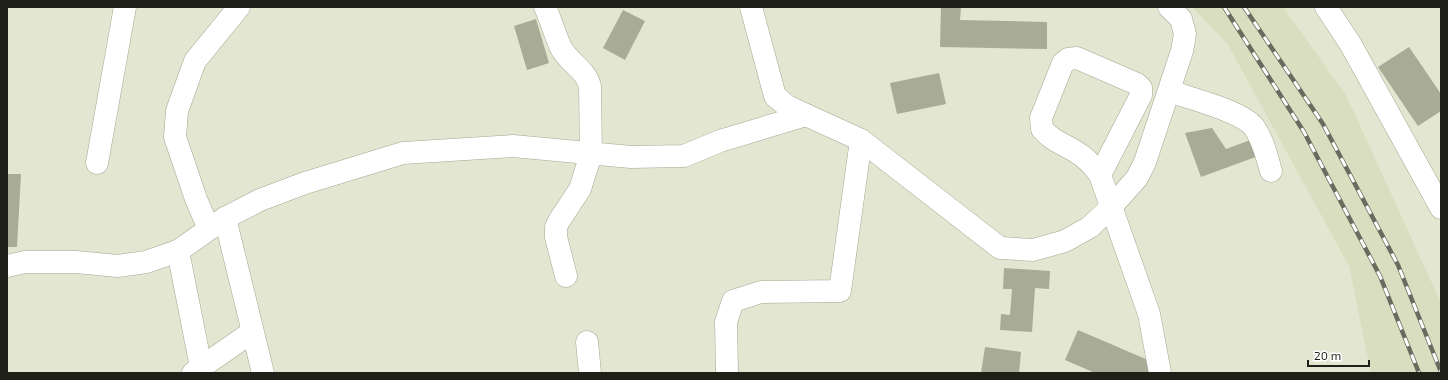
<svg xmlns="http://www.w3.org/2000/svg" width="1448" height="380" viewBox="0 0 1448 380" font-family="'Exo 2',sans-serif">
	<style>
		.built { fill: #dadec0 }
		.building { fill: #a8ab95 }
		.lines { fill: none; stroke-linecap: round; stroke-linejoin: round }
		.minor-casing { stroke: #a4a791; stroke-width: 23 }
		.minor { stroke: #fff; stroke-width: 22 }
		.rail-casing { stroke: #696b5e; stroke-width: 4.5 }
		.rail { stroke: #fff; stroke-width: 3; stroke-dasharray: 9; stroke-linecap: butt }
	</style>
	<rect width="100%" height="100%" fill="#e3e6d0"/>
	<path class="built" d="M1192,7H1283L1346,95L1441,303V373H1371L1349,266L1227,43Z"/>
	<g class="building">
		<path d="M941,7H961L960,20L1047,22V49L940,47Z"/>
		<path d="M623,10L645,21L625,60L603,48Z"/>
		<path d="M536,19L549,63L527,70L514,26Z"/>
		<path d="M1409,47L1441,94V111L1418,126L1378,67Z"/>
		<path d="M939,73L946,104L897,114L890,83Z"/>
		<path d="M1212,128L1226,149L1256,138L1261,155L1201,177L1185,133Z"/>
		<path d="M7,174H21L17,247H7Z"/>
		<path d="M1004,268L1050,271L1049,289L1035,288L1032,332L1000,330L1001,314L1010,315L1012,289H1003Z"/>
		<path d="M1078,330L1155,363L1150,373H1095L1065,360Z"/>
		<path d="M985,347L1021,352L1019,373H981Z"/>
	</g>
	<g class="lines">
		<defs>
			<g id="minor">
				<path d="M545,7C551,20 555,35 561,48C569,63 587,70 590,87L591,154L580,189L559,221L556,227V237L566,276"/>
				<path d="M751,7L775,96L787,106L806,115L861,140L1000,248L1033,250L1065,241L1090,227L1112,206L1137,178L1145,162L1182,51L1185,34L1181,19L1169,7"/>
				<path d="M1326,7L1351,45L1441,208"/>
				<path d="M1169,91C1189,98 1242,111 1254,127C1263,140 1267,157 1271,171"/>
				<path d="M97,163L125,7"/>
				<path d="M1100,175L1141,95V88L1137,84L1077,58L1068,59L1063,63L1041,118L1042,129C1053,141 1059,142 1073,150C1084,156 1093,165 1100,175L1149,314L1160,373"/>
				<path d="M225,218L263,373"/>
				<path d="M209,229L196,199L175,137L177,111L195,61L239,7"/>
				<path d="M178,251L201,367"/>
				<path d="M7,266L25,262H76L118,266L146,262L178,251L225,218L260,200L305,183L403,153L513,146L631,157L684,156L720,141L806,115"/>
				<path d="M587,342L590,373"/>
				<path d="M193,373L252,332"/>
				<path d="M727,373L726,322L733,301L761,292L840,291L861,140"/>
			</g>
		</defs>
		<use href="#minor" class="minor-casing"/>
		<use href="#minor" class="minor"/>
		<defs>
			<g id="rail">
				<path d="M1224,7L1304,132L1380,276L1419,373"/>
				<path d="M1244,7L1323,124L1398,265L1441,372"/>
			</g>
		</defs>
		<use href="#rail" class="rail-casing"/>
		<use href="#rail" class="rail"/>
	</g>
	<rect width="1448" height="380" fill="none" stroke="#1f2018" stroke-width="16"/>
	<path d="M1308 360v6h61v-6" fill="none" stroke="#1f2018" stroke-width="2"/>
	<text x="1314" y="360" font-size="12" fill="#1f2018" stroke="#ffffff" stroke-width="3" paint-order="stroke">20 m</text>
</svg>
